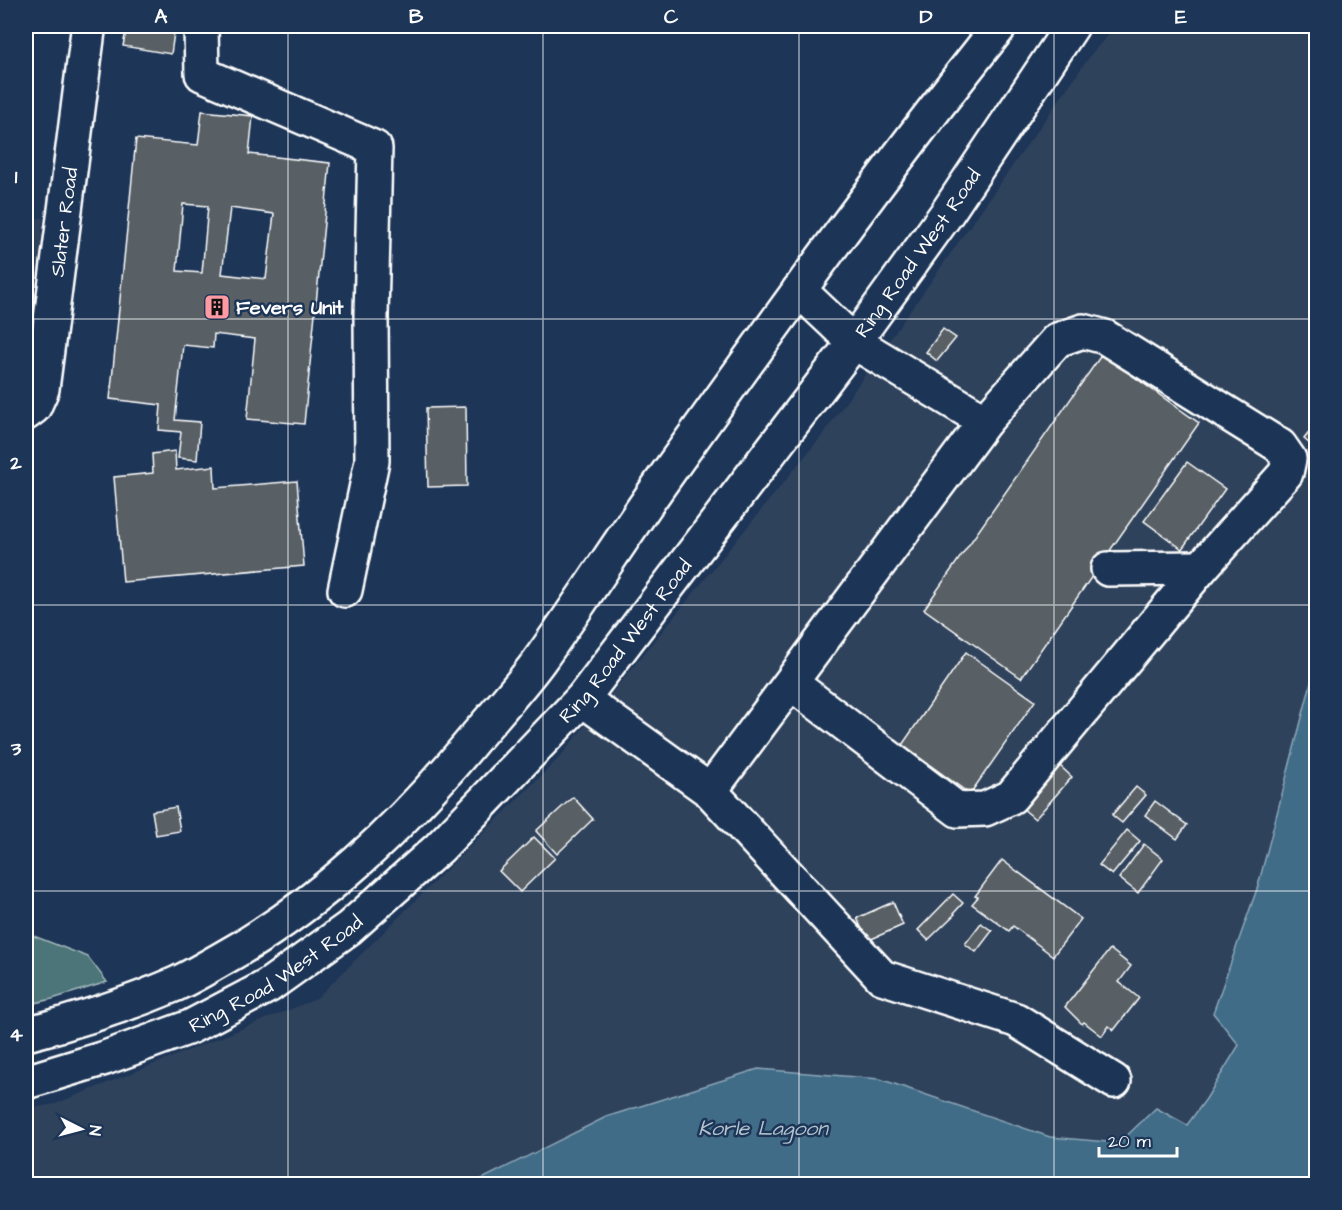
<svg xmlns="http://www.w3.org/2000/svg" width="1342" height="1210" viewBox="0 0 1342 1210" font-family="'Architects Daughter',sans-serif">
	<style>
		.built { fill: #2f425b }
		.green { fill: #4c7478; stroke: #a6babc; stroke-width: 1.5 }
		.water { fill: #416c88; stroke: #8da7b8; stroke-width: 1.5 }
		.building { fill: #596065; stroke: #fff; stroke-width: 1.5; fill-rule: evenodd }
		.lines { fill: none; stroke-linecap: round; stroke-linejoin: round }
		.minor-casing { stroke: #fff; stroke-width: 38 }
		.major-casing { stroke: #fff; stroke-width: 38 }
		.minor { stroke: #1d3557; stroke-width: 33 }
		.major { stroke: #1d3557; stroke-width: 33 }
		.grid { fill: none; stroke: #fff; stroke-width: 1.5; stroke-opacity: 0.55 }
		.labels { text-anchor: middle; stroke-width: 5; stroke-linejoin: round; paint-order: stroke }
		.street-label { font-size: 20px; fill: #fff; stroke: #1d3557 }
		.poi-label { font-size: 20px; font-weight: bold; fill: #fff; stroke: #1d3557; text-anchor: start }
		.water-label { font-size: 21px; font-style: italic; fill: #b3c4cf; stroke: #1d3557 }
		.neatline { fill: none; stroke: #fff; stroke-width: 2 }
		.grid-label { font-size: 20px; text-anchor: middle; font-weight: bold; fill: #fff }
	</style>
	<rect width="100%" height="100%" fill="#1d3557"/>
	<filter id="ink" filterUnits="userSpaceOnUse"><feTurbulence type="fractalNoise" baseFrequency=".0167" numOctaves="2"/><feDisplacementMap in="SourceGraphic" scale="12" xChannelSelector="R" yChannelSelector="G"/><feConvolveMatrix kernelMatrix="1 2 1 2 8 2 1 2 1" color-interpolation-filters="sRGB"/></filter>
	<g filter="url(#ink)">
		<g class="built">
			<path d="M1116,26H1316V664L1258,886L1213,1013L1239,1044L1206,1099L1187,1125L1156,1108L1119,1143L1050,1137L880,1079L606,1117L472,1184H26V1109L55,1104L316,999L558,759L824,433L1092,53Z"/>
			<path d="M43,218L31,397L26,400V219Z"/>
		</g>
		<path class="green" d="M26,933L88,957L107,982L52,999L26,1005Z"/>
		<path class="water" d="M1316,664V1184H472L606,1117L758,1069L880,1079L1050,1137L1119,1143L1156,1108L1187,1125L1206,1099L1239,1045L1213,1013L1258,886Z"/>
		<g class="building">
			<path d="M127,26H175L171,54L123,46Z"/>
			<path d="M202,111L253,116L249,154L330,163L304,424L247,419L255,339L214,334L213,348L183,345L175,420L200,422L197,460L178,458L181,432L159,430L161,405L110,399L136,139L198,145ZM183,204L208,206L202,273L177,271ZM230,208L274,214L266,279L222,274Z"/>
			<path d="M943,329L956,338L937,361L926,352Z"/>
			<path d="M1102,354L1199,423L1021,678L924,609Z"/>
			<path d="M466,407L467,486L428,487L426,408Z"/>
			<path d="M1316,424V449L1304,439Z"/>
			<path d="M175,451L176,470L214,466L215,488L297,481L304,566L123,582L114,477L153,473L152,454Z"/>
			<path d="M1187,462L1225,489L1182,549L1144,521Z"/>
			<path d="M966,652L1035,701L970,794L902,745Z"/>
			<path d="M1059,765L1072,777L1035,819L1022,808Z"/>
			<path d="M1136,787L1146,795L1122,823L1112,815Z"/>
			<path d="M573,797L593,819L557,854L536,831Z"/>
			<path d="M1155,801L1187,825L1177,839L1145,815Z"/>
			<path d="M176,807L180,831L156,835L152,811Z"/>
			<path d="M1127,830L1140,841L1112,875L1099,865Z"/>
			<path d="M534,837L555,858L520,892L499,871Z"/>
			<path d="M1144,844L1163,859L1138,893L1119,878Z"/>
			<path d="M1002,860L1081,919L1053,956L1013,926L1009,931L972,904L978,897L975,896Z"/>
			<path d="M953,894L963,903L954,913L955,914L928,940L918,930Z"/>
			<path d="M893,902L903,925L867,941L857,918Z"/>
			<path d="M981,923L992,931L976,952L965,944Z"/>
			<path d="M1110,949L1131,966L1119,982L1139,998L1114,1030L1109,1026L1102,1036L1084,1022L1082,1024L1065,1007Z"/>
		</g>
		<g class="lines">
			<defs>
				<g id="minor">
					<path d="M201,26L202,74L375,148L371,316L372,461L345,590"/>
					<path d="M799,290L854,342L985,421"/>
					<path id="s1" d="M26,413L34,407L42,389L88,31L90,26"/>
					<path d="M1108,569L1201,568"/>
					<path d="M582,699L710,791L882,977L1016,1020L1114,1081"/>
					<path d="M710,791L985,421L1057,340L1083,331L1105,337L1280,446L1289,459L1286,473L1201,568L1011,797L985,809L958,810L791,683"/>
				</g>
				<g id="major">
					<path d="M26,1034C77,1021 127,1005 176,984C191,977 206,968 220,960C320,905 402,826 474,739C496,713 519,688 539,661C582,601 622,538 665,477C774,324 883,172 1000,26"/>
					<path id="s2" d="M26,1082L105,1058L190,1027L268,986L349,928L439,848L582,699L854,342L947,213L1072,26"/>
				</g>
			</defs>
			<use href="#minor" class="minor-casing"/>
			<use href="#major" class="major-casing"/>
			<use href="#minor" class="minor"/>
			<use href="#major" class="major"/>
		</g>
	</g>
	<path class="grid" d="M288,26V1184M543,26V1184M799,26V1184M1054,26V1184M26,319H1316M26,605H1316M26,891H1316"/>
	<defs>
		<symbol id="building-square" viewBox="-11 -11 22 22"><rect x="-9" y="-9" width="18" height="18" rx="4" fill="#ff9aa2" stroke="#1d3557"/><path d="M-4-6H4V6H1V3H-1V6H-4ZM-2.5-4.3h1.7v1.8h-1.7ZM.8-4.3h1.7v1.8H.8ZM-2.5-1h1.7V.8h-1.7ZM.8-1h1.7V.8H.8Z" fill="#111"/></symbol>
	</defs>
	<g fill-rule="evenodd">
		<use href="#building-square" x="202" y="292" width="30" height="30"/>
	</g>
	<g class="labels">
		<g class="street-label">
			<text dy="7" stroke="none"><textPath href="#s1" startOffset="198">Slater Road</textPath></text>
			<text dy="7" stroke="none"><textPath href="#s2" startOffset="1246">Ring Road West Road</textPath></text>
			<text dy="7" stroke="none"><textPath href="#s2" startOffset="760">Ring Road West Road</textPath></text>
			<text dy="7" stroke="none"><textPath href="#s2" startOffset="274">Ring Road West Road</textPath></text>
		</g>
		<g class="poi-label">
			<text x="236" y="314">Fevers Unit</text>
		</g>
		<g class="water-label">
			<text x="763" y="1135">Korle Lagoon</text>
		</g>
	</g>
	<rect width="1342" height="1210" fill="none" stroke="#1d3557" stroke-width="66"/>
	<g transform="translate(81 1129) rotate(96)" stroke="#1d3557" stroke-width="4.5" paint-order="stroke">
	<path d="M0-4.5L10 22L0 15L-10 22Z" fill="#ffffff"/>
	<text y="-9" font-size="16" font-weight="bold" text-anchor="middle" fill="#ffffff">N</text>
	</g>
	<path d="M1099 1147v9h78v-9" fill="none" stroke="#ffffff" stroke-width="3"/>
	<text x="1108" y="1147" font-size="18" fill="#ffffff" stroke="#1d3557" stroke-width="4.5" paint-order="stroke">20 m</text>
	<rect x="33" y="33" width="1276" height="1144" class="neatline"/>
	<g class="grid-label">
		<text x="161" y="23">A</text>
		<text x="416" y="23">B</text>
		<text x="671" y="23">C</text>
		<text x="926" y="23">D</text>
		<text x="1181" y="23">E</text>
		<text x="16" y="183">1</text>
		<text x="16" y="469">2</text>
		<text x="16" y="755">3</text>
		<text x="16" y="1041">4</text>
	</g>
</svg>
